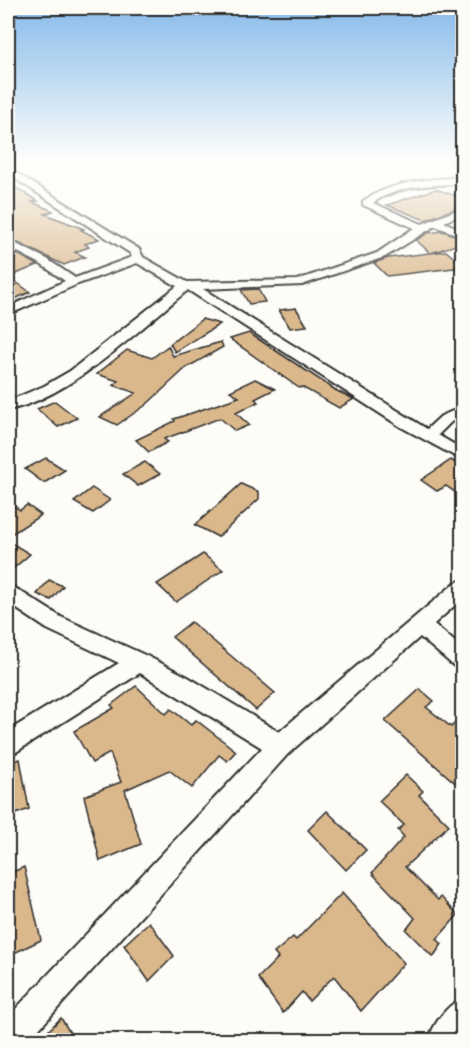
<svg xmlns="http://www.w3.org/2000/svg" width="470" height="1048" viewBox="0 0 470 1048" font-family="Sriracha,sans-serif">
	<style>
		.building { fill: #dab88c; stroke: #2b2b2b; stroke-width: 1.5 }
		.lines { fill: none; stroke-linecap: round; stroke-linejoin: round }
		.street-casing { stroke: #2b2b2b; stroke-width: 4 }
		.secondary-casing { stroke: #2b2b2b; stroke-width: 4 }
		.street { fill: #fdfcf7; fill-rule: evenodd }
		.secondary { fill: #fdfcf7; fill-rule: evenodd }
	</style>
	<rect width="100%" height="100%" fill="#fdfcf7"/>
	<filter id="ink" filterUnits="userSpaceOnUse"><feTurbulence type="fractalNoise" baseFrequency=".0167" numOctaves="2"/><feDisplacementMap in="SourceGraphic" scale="12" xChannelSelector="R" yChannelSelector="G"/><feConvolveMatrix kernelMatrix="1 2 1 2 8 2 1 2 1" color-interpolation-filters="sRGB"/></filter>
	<g filter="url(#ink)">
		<g class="building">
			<path d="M8,183L38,201L32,202L53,211L45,214L84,229L81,230L99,239L85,244L89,247L75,252L85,257L64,265L8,238Z"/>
			<path d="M436,189L462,198V206L425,220L387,205Z"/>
			<path d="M443,231L462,238V243L431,253L446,251L462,264V267L387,276L374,263L388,258L430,253L416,240L428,233Z"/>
			<path d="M8,249L38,265L9,277L30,292L8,302Z"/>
			<path d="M258,289L265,302L249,304L241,290Z"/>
			<path d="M296,308L307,326L290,328L279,310Z"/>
			<path d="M202,319L220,324L175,352L170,344Z"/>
			<path d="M249,333L337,391L354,399L339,408L302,387L299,388L230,339Z"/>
			<path d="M221,342L223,347L186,368L146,405L117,425L100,417L136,393L113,385L118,381L97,374L127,350L152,358L168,346L173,356Z"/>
			<path d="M255,379L275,389L255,399L258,402L236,413L249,425L235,431L220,418L164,439L168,442L149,452L136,440L175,421L174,419L239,397L230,391Z"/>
			<path d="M55,401L77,418L58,427L37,409Z"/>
			<path d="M46,458L65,470L44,483L25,469Z"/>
			<path d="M451,460L462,467V497L446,486L437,491L421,480Z"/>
			<path d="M145,462L160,474L138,486L123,474Z"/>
			<path d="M241,484L259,492V499L218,537L195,525Z"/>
			<path d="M92,488L110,500L93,513L74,502Z"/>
			<path d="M8,501L20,510L27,505L41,515L13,533L8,529Z"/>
			<path d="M8,541L30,554L8,573Z"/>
			<path d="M203,554L223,570L176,602L157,584Z"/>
			<path d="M49,580L63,586L51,600L37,594Z"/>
			<path d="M191,622L275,693L256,710L172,637Z"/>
			<path d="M136,686L166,714L171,709L191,725L196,720L236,751L227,761L219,755L192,788L169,770L125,790L141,844L100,861L84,796L121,782L110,753L92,763L74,731L114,708L111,705Z"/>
			<path d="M420,689L434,701L426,707L451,727L462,716V789L385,721Z"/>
			<path d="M20,759L29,809L8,817V763Z"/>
			<path d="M406,775L423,791L419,795L449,825L405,867L438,900L441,897L458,915L437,939L442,944L433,957L406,930L415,918L372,873L404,837L398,830L404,825L379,801Z"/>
			<path d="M327,811L366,850L346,870L308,830Z"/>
			<path d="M24,867L41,940L8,956V874Z"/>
			<path d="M342,893L404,963L361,1011L334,976L309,1001L302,992L283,1013L258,978L278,958L274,953L293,937L296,940Z"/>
			<path d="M149,922L174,956L149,981L124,945Z"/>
			<path d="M61,1018L75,1041H38Z"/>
		</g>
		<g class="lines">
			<defs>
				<g id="street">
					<path d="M8,168L139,249L143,257L187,282L297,280L377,253L414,228L363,205V201C391,182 429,178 462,178V184C433,185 398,185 373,203L422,224L462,208V214L444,222L462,230V236L435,226L385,257L302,285L203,289L427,429L441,416L462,407V417L451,422L438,435L462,449V460L401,427L188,290C139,329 70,398 8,410V401L44,386L70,371L177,286L137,263L78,284L8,315V307L65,281L39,263L8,247V240L47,259L75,278L132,257L130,253L8,174Z"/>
					<path d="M462,580V599L434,624L462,648V669L454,666L420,637L288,754L29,1040H8V1017L262,748L140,673L16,752L8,755V731L119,663L47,629L8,603V585L15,588L61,617L147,656L188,677L279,732L455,583Z"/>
					<path d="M462,999V1040H428C434,1024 446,1005 462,999Z"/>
				</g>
				<path id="secondary" d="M450,162H462V168Z"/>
			</defs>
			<use href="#street" class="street-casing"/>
			<use href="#secondary" class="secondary-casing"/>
			<use href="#street" class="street"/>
			<use href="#secondary" class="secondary"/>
		</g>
	</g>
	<linearGradient id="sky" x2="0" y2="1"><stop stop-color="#85baea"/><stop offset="0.52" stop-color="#fefefb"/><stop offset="1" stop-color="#fefefb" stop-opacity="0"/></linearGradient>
	<rect width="470" height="309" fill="url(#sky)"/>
	<rect width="470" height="1048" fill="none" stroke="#fdfcf7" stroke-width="30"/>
	<rect x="15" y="15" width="440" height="1018" fill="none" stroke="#2b2b2b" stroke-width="2" filter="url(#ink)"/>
</svg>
